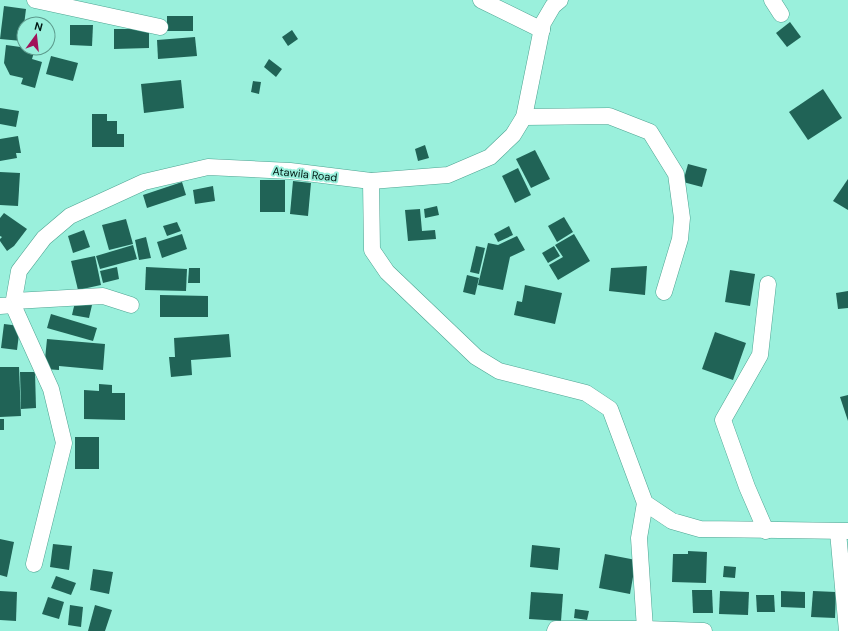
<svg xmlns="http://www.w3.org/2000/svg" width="848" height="631" viewBox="0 0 848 631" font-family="'DM Sans',sans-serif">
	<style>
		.building { fill: #206356 }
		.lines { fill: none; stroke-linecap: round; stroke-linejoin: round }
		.minor-casing { stroke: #4ea492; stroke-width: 17 }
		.minor { stroke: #fff; stroke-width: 16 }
		.labels { text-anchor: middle; stroke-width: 4; stroke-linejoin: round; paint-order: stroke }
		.street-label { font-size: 11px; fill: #001813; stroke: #9af0dc }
	</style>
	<rect width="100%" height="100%" fill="#9af0dc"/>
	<g class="building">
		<path d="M4,6L26,9L22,41L0,39Z"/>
		<rect x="167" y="16" width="26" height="15"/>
		<path d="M790,22L801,37L787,47L776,33Z"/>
		<path d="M70,25H93L92,46L70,45Z"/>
		<path d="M114,29H149V48L114,49Z"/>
		<path d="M292,30L298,39L288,46L282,37Z"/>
		<path d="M195,37L197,56L158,59L157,40Z"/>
		<path d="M6,45L35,49L32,59L42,62L35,88L21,84L23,78L10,75L4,63Z"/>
		<path d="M51,56L78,63L73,81L46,74Z"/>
		<path d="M269,59L282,69L276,77L264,67Z"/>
		<path d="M181,80L184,108L144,113L141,84Z"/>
		<path d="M253,81L261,82L259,94L251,92Z"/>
		<path d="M823,89L842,118L808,140L789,112Z"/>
		<path d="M0,108L19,111L16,127L0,124Z"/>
		<path d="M92,114H107V121H117V134H124V147H92Z"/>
		<path d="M18,136L21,153H16L17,158L0,161V139Z"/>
		<path d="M425,145L429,158L418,161L415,149Z"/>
		<path d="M535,150L550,179L531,188L516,159Z"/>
		<path d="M688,164L707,169L702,187L683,182Z"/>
		<path d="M518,168L531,195L515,203L502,176Z"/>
		<path d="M0,172L20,173L18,206L0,205Z"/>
		<path d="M848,179V210L833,201Z"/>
		<rect x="260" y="180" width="25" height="32"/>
		<path d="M293,181L311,183L308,216L290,214Z"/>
		<path d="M182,182L186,195L147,208L143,195Z"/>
		<path d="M213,186L215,201L195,204L193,190Z"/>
		<path d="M437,206L439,215L425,218L424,209Z"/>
		<path d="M420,209L422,231L435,230L436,239L408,241L405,210Z"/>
		<path d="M4,213L27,229L14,246L7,251L0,241V239L2,237L0,236V218Z"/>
		<path d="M564,217L573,232L557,242L548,226Z"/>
		<path d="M126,219L133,244L109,250L102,225Z"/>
		<path d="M177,222L181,231L167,236L163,226Z"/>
		<path d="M509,226L513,235L498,242L494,234Z"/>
		<path d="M84,230L90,247L73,253L68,236Z"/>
		<path d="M182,234L187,249L162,258L157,242Z"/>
		<path d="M574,234L590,261L558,280L549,265L563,257L555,245Z"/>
		<path d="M517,236L525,250L510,257L503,290L478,285L488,243L498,245Z"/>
		<path d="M146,237L151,258L139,260L135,240Z"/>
		<path d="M133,245L137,259L100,269L96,256Z"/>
		<path d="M476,246L485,248L479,274L470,272Z"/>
		<path d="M554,246L560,256L548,263L542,253Z"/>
		<path d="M95,256L101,285L78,290L71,261Z"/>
		<path d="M647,266L645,295L609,291L611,268Z"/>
		<path d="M117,267L119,279L103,283L100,271Z"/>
		<path d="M146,267L187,269L186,291L145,290Z"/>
		<path d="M189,268H200V283H188Z"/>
		<path d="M730,270L755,274L750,306L725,302Z"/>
		<path d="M467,275L479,278L475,295L463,292Z"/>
		<path d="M525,285L562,293L555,324L514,315L517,301L522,302Z"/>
		<path d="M848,291V308L838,309L836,293Z"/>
		<path d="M160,295L208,296V317H160Z"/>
		<path d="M75,302L92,305L89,318L72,315Z"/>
		<path d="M51,314L97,328L93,341L47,328Z"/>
		<path d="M4,324L20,326L17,350L1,348Z"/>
		<path d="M715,332L746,343L733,380L702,369Z"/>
		<path d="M229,334L231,357L191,360L192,375L171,377L169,357H175L174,338Z"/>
		<path d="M47,339L105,344L103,370L59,366V370L44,369Z"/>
		<path d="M0,367H19L21,416L0,417Z"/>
		<path d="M20,372H35L36,408L21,409Z"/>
		<path d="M99,384L112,385V393H125V420L84,419V390L99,391Z"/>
		<path d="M848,395V421L840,397Z"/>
		<rect x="0" y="419" width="4" height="11"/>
		<rect x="75" y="437" width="24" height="32"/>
		<path d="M0,539L14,542L7,577L0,575Z"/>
		<path d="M53,544L72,546L69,570L50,567Z"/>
		<path d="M532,545L560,548L558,570L530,567Z"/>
		<path d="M688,551L707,552L706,583L672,582L673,554H688Z"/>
		<path d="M605,554L636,560L630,594L599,588Z"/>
		<path d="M724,566L736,567L735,578L723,577Z"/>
		<path d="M93,569L113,572L109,594L90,590Z"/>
		<path d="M56,576L76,583L71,595L51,588Z"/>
		<path d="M692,590H712L713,613H693Z"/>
		<path d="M0,591L17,592L16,621L0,620Z"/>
		<path d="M720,591L749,592L748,615L719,614Z"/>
		<path d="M781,591L805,592V608L781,607Z"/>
		<path d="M813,591L836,592L835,618L811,617Z"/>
		<path d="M531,592L563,594L561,621L529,619Z"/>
		<path d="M756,595H774L775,612H757Z"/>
		<path d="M48,597L64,602L59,619L42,614Z"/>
		<path d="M70,605L83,607L81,627L68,625Z"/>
		<path d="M95,605L112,610L105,631H88Z"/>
		<path d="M575,609L589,611L587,620L574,618Z"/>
	</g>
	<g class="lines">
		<defs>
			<g id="minor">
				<path d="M35,0L160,27"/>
				<path d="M481,0L542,30"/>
				<path d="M772,0L781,14"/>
				<path d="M524,117L609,116L650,132L676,174L682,218L680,239L664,292"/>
				<path d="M371,181L372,250L387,272L476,357L499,371L586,393L610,409L645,503L672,521L700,529L848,531"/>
				<path d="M14,301L103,296L131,305"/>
				<path d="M13,305L51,389L64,443L34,564"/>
				<path d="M0,306L13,305L19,271L44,238L70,216L144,182L208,167L290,171L371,181L448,175L490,157L513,135L524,117L543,23L553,6L560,0"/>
				<path d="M766,531L747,487L723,420L760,355L768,284"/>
				<path d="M838,532L847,631"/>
				<path d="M645,629L639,538L645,503"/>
				<path d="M555,631L556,629H645L704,631"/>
			</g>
		</defs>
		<use href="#minor" class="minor-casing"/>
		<use href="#minor" class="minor"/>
	</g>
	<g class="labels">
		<g class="street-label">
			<text transform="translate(305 174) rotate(6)" y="4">Atawila Road</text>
		</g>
	</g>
	<g transform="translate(36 36) rotate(15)"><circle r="19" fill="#9af0dc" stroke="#5c9a8c"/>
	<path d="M0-3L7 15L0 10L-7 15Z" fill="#a11259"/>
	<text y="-6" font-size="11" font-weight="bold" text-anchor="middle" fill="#001813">N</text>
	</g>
</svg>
